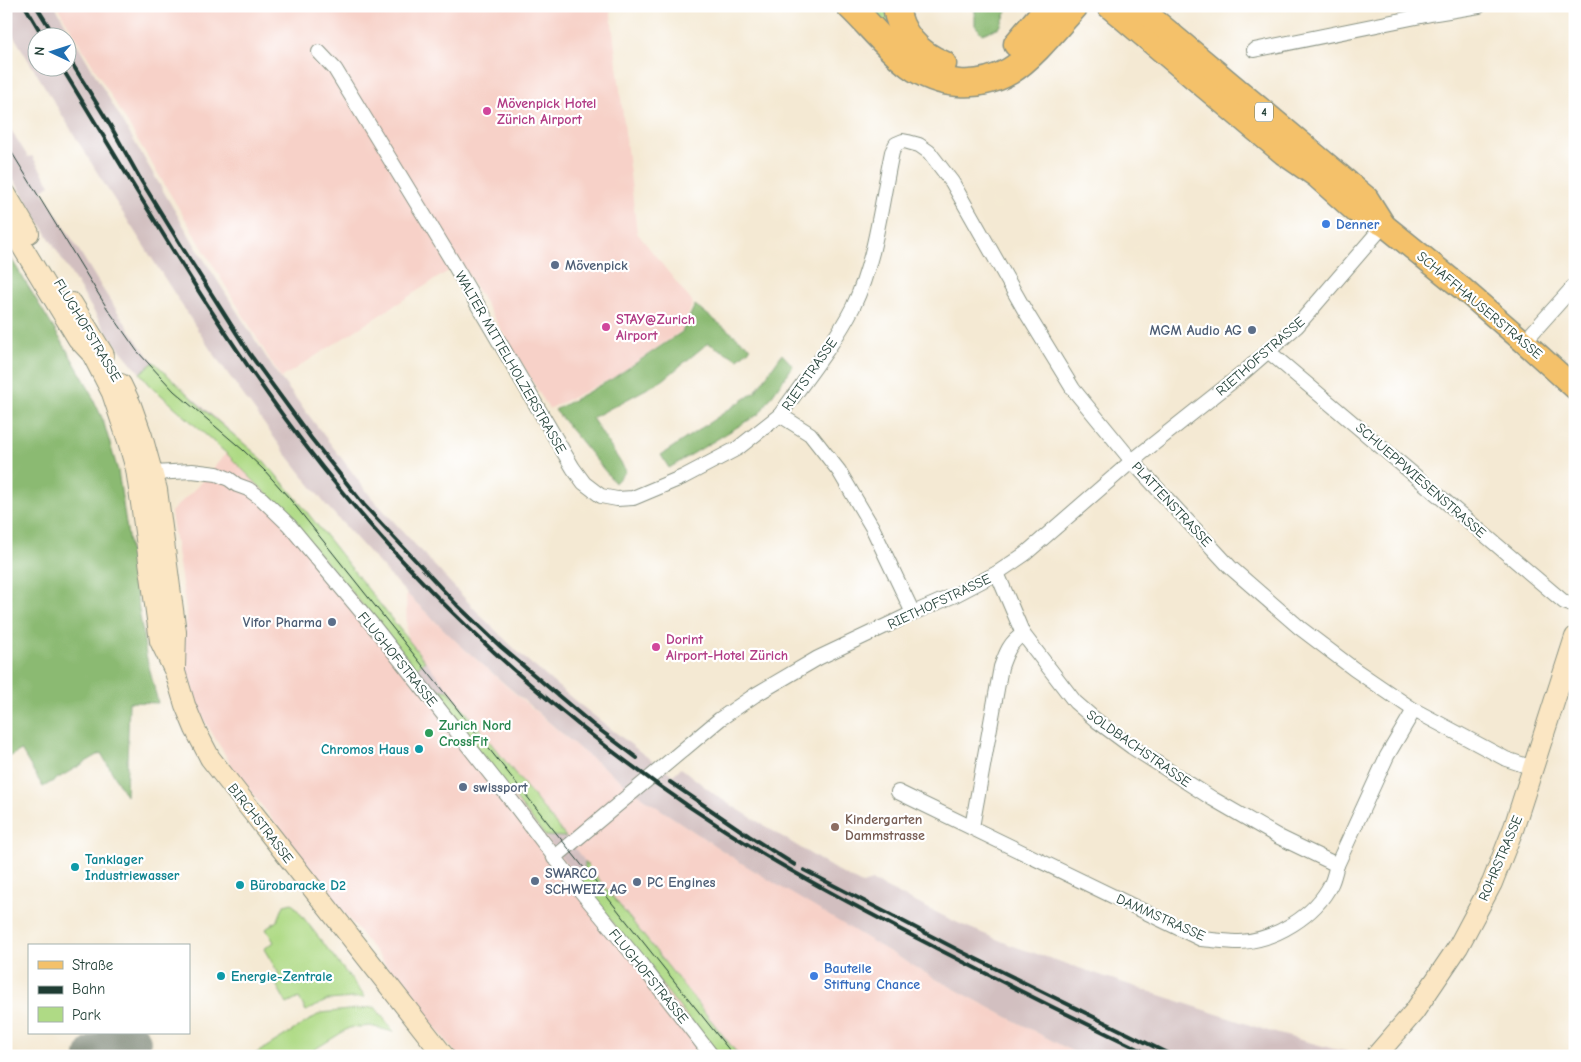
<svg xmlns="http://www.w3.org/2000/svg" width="1581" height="1062" viewBox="0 0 1581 1062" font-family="'Comic Neue',sans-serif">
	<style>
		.built { fill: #f7d1c8 }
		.industrial { fill: #d2bfc0; fill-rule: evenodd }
		.green { fill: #afda85; stroke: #678c5c }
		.forest { fill: #8bba72; stroke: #557c53 }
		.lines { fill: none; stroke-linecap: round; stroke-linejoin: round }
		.taxiway { stroke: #8a9384; stroke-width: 40 }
		.minor-casing { stroke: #8a9384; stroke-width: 16 }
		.secondary-casing { stroke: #8a9384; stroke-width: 22 }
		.primary-casing { stroke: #8a9384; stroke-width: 25 }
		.motorway-casing { stroke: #8a9384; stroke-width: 29 }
		.minor { stroke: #fff; stroke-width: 14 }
		.secondary { stroke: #fbe6c3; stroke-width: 20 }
		.primary { stroke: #f4c16a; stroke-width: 22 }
		.motorway { stroke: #f4c16a; stroke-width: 26 }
		.tram { stroke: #1f3d34; stroke-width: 1 }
		.rail { stroke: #1f3d34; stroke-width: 4 }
		.hotel-dot { fill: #d1479c; stroke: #fff; stroke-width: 2 }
		.shop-dot { fill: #3f7fe0; stroke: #fff; stroke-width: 2 }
		.service-dot { fill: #5c6f8a; stroke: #fff; stroke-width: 2 }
		.leisure-dot { fill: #2e9e5b; stroke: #fff; stroke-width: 2 }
		.culture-dot { fill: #0f9aa8; stroke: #fff; stroke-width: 2 }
		.education-dot { fill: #8d6e63; stroke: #fff; stroke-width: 2 }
		.labels { text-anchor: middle; stroke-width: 4.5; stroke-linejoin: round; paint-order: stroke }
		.shield { fill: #fff; stroke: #627771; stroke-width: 1 }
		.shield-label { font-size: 12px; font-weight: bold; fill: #1f3d34 }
		.hotel-label { font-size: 14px; font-weight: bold; fill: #b23c85; stroke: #fff; text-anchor: start }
		.shop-label { font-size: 14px; font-weight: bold; fill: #366cbe; stroke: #fff; text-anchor: start }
		.service-label { font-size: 14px; font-weight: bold; fill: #4e5e75; stroke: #fff; text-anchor: start }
		.street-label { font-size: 14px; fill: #1f3d34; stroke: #fff }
		.leisure-label { font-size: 14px; font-weight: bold; fill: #27864d; stroke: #fff; text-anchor: start }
		.culture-label { font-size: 14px; font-weight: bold; fill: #0d838f; stroke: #fff; text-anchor: start }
		.education-label { font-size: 14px; font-weight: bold; fill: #785e54; stroke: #fff; text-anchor: start }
	</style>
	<rect width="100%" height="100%" fill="#fff"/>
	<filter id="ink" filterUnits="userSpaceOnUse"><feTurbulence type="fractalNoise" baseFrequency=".02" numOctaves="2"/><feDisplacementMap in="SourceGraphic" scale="10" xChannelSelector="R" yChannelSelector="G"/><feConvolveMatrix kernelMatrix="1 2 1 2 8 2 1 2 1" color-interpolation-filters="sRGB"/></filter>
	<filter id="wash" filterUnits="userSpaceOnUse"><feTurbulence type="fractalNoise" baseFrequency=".0096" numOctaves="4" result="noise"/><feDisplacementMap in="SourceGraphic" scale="20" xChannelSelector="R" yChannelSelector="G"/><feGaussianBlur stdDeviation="1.12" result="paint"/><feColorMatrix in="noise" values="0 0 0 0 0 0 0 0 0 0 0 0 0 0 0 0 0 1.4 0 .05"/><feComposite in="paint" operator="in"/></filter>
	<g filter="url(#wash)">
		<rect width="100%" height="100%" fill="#f4e9d3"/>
		<g class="built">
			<path d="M57,6H610L637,233L693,303L681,331L612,378L549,409L461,263L281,378Z"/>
			<path d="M226,453L268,493L329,563L718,1056H458L362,935L235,771L200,713L182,656L187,616L171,512L202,482Z"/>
			<path d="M406,593L460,645L520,698L581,750L645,799L735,859L897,956L934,978L1081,1056H740L407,639Z"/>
		</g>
		<g class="industrial">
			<path d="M6,6H55L196,247L275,371L371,497L482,617L522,656L574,700L643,754L673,775L681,768L718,797L841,873L862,884L872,881L958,923L1013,946L1268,1031L1334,1049L1361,1054L1359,1056H1081L934,978L784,889L735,859L645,799L581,750L460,645L406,593L326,505L283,450L210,349L103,182L10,30L8,31L6,29ZM38,38H68V68H38Z"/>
			<path d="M6,122L28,157L32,156L50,185L42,190L102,288L141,347L162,371L262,459L291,492L740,1056H718L329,563L268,493L226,453L150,385L117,346L105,330L14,180L9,182L6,177Z"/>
		</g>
		<g class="green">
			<path d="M861,6H888L911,51Z"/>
			<path d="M154,362L202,408L262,459L291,492L425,661L416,668L276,503L226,453L150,385L140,373Z"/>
			<path d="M429,688L449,691L566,837L545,836Z"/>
			<path d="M585,862L721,1033L739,1056H718L580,881L585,877Z"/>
			<path d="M292,903L365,997L328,1000L306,1011L299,998L287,1004L273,979L279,974L264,949L274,942L266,929L278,920L284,905Z"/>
			<path d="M375,1007L394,1032L370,1026L349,1028L304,1056H252L321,1013Z"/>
		</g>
		<g class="forest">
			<path d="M975,6H1009L1000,27L982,34L975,25Z"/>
			<path d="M6,250L65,347L86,383L103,420L118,471L146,655L158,703L129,702L126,796L101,753L43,787L21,750L6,759Z"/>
			<path d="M695,305L751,348L738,359L708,343L663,380L592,418L626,471L615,483L555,410L612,379L682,332Z"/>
			<path d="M782,354L793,366L759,414L669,468L661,455L755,392Z"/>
		</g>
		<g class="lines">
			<path class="taxiway" d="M95,1056L131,1042"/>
		</g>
	</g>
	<g filter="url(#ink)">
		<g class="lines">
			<defs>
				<g id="minor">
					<path d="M1254,50L1436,13L1479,6"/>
					<path d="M319,52L335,69L452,261L573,468L584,483L601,496L617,499L633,498L683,477L738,448L780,415"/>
					<path d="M1524,342L1575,285"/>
					<path d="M1268,351L1564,602L1575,606"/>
					<path d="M144,471L153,473L192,471L217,474L229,479L237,485L248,489L262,499L289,525L375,628L511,800L579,889L640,963L712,1056"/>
					<path d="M997,573L1023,634L1075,702L1097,721L1132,747L1213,799L1279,837L1337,865"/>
					<path d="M913,613L872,527L839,471L810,434L780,415C804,381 835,343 853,307C876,259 881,203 892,152L896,144L903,141L908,142L919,145L929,152L952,182L1024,309L1073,389L1132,461L1230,567L1300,628L1354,669L1414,710L1506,759L1533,768"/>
					<path d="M898,792L1201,939C1214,940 1227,942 1240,942C1275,940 1315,916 1331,884C1334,878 1335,871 1337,865L1387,756L1414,710"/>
					<path d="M972,827L1001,667C1006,653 1010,642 1023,634"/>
					<path d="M554,858L720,719L755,695L818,658L913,613L955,595L997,573L1025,554L1132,461L1243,373L1297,326L1384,225"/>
				</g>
				<g id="secondary">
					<path d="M6,194L29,233"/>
					<path d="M6,220L78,339L92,354L112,393L128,441L136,469L141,503L160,641L175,672L185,705L195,729L210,758L444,1056"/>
					<path d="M72,303L104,355"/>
					<path d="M121,384L131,405L142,436L157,490L176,632L175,668"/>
					<path d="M1376,1056L1414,1012L1458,947L1492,883L1514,827L1575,637"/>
				</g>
				<g id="primary">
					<path d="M1108,6L1284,154L1316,176L1355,211L1384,225L1463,289L1524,342L1575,388"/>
					<path d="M1138,6L1367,198L1384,225"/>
				</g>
				<g id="motorway">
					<path d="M850,6C870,25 887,48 910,65C939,86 978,90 1010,71C1033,57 1057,26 1075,6"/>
					<path d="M896,6C899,33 918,54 943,64"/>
					<path d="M1017,44L1049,6"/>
				</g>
			</defs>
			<use href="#minor" class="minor-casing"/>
			<use href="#secondary" class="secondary-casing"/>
			<use href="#primary" class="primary-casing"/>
			<use href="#motorway" class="motorway-casing"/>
			<use href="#minor" class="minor"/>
			<use href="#secondary" class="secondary"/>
			<use href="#primary" class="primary"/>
			<use href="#motorway" class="motorway"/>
			<path class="tram" d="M6,143L107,308L137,351L174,391L243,450L265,471L289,498L734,1056"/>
			<g class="rail">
				<path d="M25,6L44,38"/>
				<path d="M36,6L56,38"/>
				<path d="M68,57L110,125L142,182L190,260L249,353L311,438L364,505L457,605L501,647L592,724L637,758"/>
				<path d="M62,68C145,203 223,342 322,467C444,621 595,752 763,854C819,888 878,918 936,948C1008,985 1080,1021 1153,1056"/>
				<path d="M670,782L749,836L795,865"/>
				<path d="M804,870L966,954L1173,1056"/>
			</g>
		</g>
	</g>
	<g class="hotel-dot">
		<circle cx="487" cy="111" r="5"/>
		<circle cx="606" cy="327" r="5"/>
		<circle cx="656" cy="647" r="5"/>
	</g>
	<g class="shop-dot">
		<circle cx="1326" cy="224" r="5"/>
		<circle cx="814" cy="976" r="5"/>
	</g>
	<g class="service-dot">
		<circle cx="555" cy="265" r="5"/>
		<circle cx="1252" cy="330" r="5"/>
		<circle cx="332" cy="622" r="5"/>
		<circle cx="463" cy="787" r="5"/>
		<circle cx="535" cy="881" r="5"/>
		<circle cx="637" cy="882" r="5"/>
	</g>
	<circle class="leisure-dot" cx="429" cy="733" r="5"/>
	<g class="culture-dot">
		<circle cx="419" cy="749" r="5"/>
		<circle cx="75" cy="867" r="5"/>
		<circle cx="240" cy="885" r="5"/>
		<circle cx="221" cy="976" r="5"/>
	</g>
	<circle class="education-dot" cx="835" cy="827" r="5"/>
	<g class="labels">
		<rect class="shield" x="1255" y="102.5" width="18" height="19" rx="4"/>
		<g class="shield-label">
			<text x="1264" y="116">4</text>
		</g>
		<g class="hotel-label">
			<text x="497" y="108">Mövenpick Hotel<tspan x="497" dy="16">Zürich Airport</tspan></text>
			<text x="616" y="324">STAY@Zurich<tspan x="616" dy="16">Airport</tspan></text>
			<text x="666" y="644">Dorint<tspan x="666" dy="16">Airport-Hotel Zürich</tspan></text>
		</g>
		<g class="shop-label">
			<text x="1336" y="229">Denner</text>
			<text x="824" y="973">Bauteile<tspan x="824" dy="16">Stiftung Chance</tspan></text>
		</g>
		<g class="service-label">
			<text x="565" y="270">Mövenpick</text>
			<text x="1242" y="335" text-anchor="end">MGM Audio AG</text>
			<text x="322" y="627" text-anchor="end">Vifor Pharma</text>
			<text x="473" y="792">swissport</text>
			<text x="545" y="878">SWARCO<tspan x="545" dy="16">SCHWEIZ AG</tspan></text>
			<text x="647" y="887">PC Engines</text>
		</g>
		<g class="street-label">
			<text transform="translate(1480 305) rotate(40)" y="5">SCHAFFHAUSERSTRASSE</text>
			<text transform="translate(88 330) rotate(59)" y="5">FLUGHOFSTRASSE</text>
			<text transform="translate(1260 356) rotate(-41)" y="5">RIETHOFSTRASSE</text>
			<text transform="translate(511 362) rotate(60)" y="5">WALTER MITTELHOLZERSTRASSE</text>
			<text transform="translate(809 374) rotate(-55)" y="5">RIETSTRASSE</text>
			<text transform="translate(1421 480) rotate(41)" y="5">SCHUEPPWIESENSTRASSE</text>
			<text transform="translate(1172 504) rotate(47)" y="5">PLATTENSTRASSE</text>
			<text transform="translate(939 601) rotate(-25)" y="5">RIETHOFSTRASSE</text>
			<text transform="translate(398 659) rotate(51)" y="5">FLUGHOFSTRASSE</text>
			<text transform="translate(1139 748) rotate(35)" y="5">SOLDBACHSTRASSE</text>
			<text transform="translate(261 823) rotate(52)" y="5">BIRCHSTRASSE</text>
			<text transform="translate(1500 858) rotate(-67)" y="5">ROHRSTRASSE</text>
			<text transform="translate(1161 917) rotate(24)" y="5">DAMMSTRASSE</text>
			<text transform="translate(649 976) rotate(51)" y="5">FLUGHOFSTRASSE</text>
		</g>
		<g class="leisure-label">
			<text x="439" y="730">Zurich Nord<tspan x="439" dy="16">CrossFit</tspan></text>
		</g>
		<g class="culture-label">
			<text x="409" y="754" text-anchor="end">Chromos Haus</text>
			<text x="85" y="864">Tanklager<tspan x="85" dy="16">Industriewasser</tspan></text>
			<text x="250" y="890">Bürobaracke D2</text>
			<text x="231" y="981">Energie-Zentrale</text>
		</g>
		<g class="education-label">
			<text x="845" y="824">Kindergarten<tspan x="845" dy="16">Dammstrasse</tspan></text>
		</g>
	</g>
	<rect width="1581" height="1062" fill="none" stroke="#fff" stroke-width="25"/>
	<rect x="28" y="944" width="162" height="90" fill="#ffffff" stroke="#a5b1ae"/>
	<rect x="38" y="961" width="25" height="8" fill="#f4c16a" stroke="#a5b1ae"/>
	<text x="72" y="970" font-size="15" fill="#1f3d34">Straße</text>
	<rect x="38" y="986" width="25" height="8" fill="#1f3d34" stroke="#a5b1ae"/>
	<text x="72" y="994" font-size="15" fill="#1f3d34">Bahn</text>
	<rect x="38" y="1007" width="25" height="15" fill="#afda85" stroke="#a5b1ae"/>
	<text x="72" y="1020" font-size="15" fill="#1f3d34">Park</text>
	<g transform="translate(52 52) rotate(274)"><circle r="24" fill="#ffffff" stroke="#a5b1ae"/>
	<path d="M0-4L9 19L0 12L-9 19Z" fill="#1f6fb2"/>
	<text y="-8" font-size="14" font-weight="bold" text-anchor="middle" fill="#1f3d34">N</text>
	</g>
</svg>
